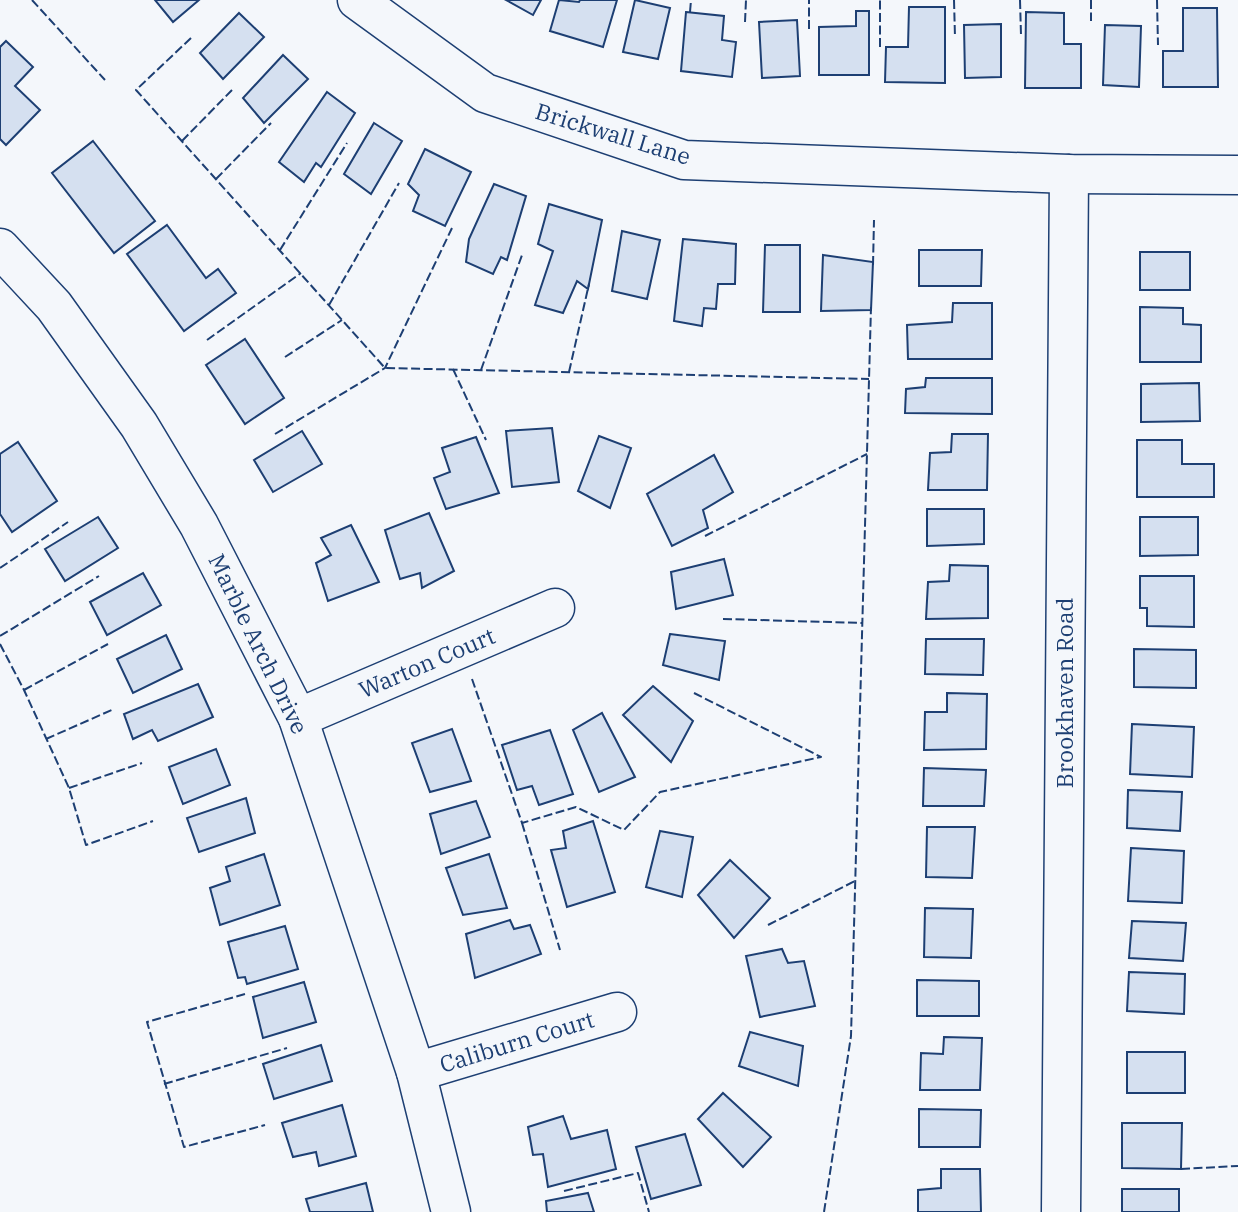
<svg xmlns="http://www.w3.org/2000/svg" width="1238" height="1212" viewBox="0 0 1238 1212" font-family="'IBM Plex Serif',serif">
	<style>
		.building { fill: #d5e0f0; stroke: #1d3f73; stroke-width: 2 }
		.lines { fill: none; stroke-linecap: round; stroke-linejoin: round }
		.minor-casing { stroke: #1d3f73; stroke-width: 41 }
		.minor { stroke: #f4f7fb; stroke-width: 38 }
		.fence { stroke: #1d3f73; stroke-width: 2; stroke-dasharray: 9 3.5; stroke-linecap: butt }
		.labels { text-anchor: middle; stroke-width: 5; stroke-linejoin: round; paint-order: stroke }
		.street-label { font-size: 23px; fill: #1d3f73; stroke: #f4f7fb }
	</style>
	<rect width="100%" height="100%" fill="#f4f7fb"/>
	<g class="building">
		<path d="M155,0H199L173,22Z"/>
		<path d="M506,0H541L533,15Z"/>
		<path d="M559,0L579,2L580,0H617L603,47L550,31Z"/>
		<path d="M635,0L670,8L658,59L623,52Z"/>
		<path d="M909,7H945V83L885,82L886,47H908Z"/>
		<path d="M1183,8H1217L1218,87H1163V51H1183Z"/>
		<path d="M856,11H869V75H819V27L856,26Z"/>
		<path d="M686,12L724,16L722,40L736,42L732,77L681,71Z"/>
		<path d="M1026,12L1064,13V44H1081V88H1025Z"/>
		<path d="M239,13L264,37L223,79L200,53Z"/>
		<path d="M797,20L800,76L762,78L759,22Z"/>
		<path d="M1001,24V77L965,78L964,25Z"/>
		<path d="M1105,25L1141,26L1139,87L1103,85Z"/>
		<path d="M6,41L33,67L15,86L40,110L6,145L0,139V47Z"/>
		<path d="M283,55L308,79L264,123L243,98Z"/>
		<path d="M327,92L355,113L321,167L316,163L304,182L279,162Z"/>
		<path d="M374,123L402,141L371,194L344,174Z"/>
		<path d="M93,141L155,221L114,253L52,173Z"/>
		<path d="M425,149L471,172L445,226L413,211L419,195L408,184Z"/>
		<path d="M494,184L526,196L507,260L501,257L493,274L466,262L469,239Z"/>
		<path d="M549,204L602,220L588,289L577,281L563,313L535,305L553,251L538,244Z"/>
		<path d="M167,225L206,278L218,269L236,293L184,331L127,254Z"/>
		<path d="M622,231L660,240L647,299L612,291Z"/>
		<path d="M683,239L736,244L735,284H718L716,309L704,308L702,326L674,321Z"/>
		<path d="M765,245H800V312H763Z"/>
		<path d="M919,250H982L981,286H919Z"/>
		<rect x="1140" y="252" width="50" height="38"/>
		<path d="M823,255L873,262L871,310L821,311Z"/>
		<path d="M953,303H992V359H908L907,325L952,322Z"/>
		<path d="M1140,307L1183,308V324L1201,325V362H1140Z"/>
		<path d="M245,339L284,398L245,424L206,365Z"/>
		<path d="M926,378H992V414L905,413L906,389L925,387Z"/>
		<path d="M1199,383L1200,421L1141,422V384Z"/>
		<path d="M552,428L559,482L512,487L506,431Z"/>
		<path d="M302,431L322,464L273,492L254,460Z"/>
		<path d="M952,434H988L987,490H928L930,453L951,452Z"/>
		<path d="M599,436L631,448L610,508L578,491Z"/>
		<path d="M476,437L499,493L446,509L434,478L450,472L442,448Z"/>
		<path d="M1137,440H1182V464H1214V497H1137Z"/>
		<path d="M18,442L57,501L12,532L0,514V454Z"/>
		<path d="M714,455L733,492L703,510L708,528L672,546L647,494Z"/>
		<path d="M927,509H984V544L927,546Z"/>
		<path d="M429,513L454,571L422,588L420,573L400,579L385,530Z"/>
		<path d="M98,517L118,548L65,581L45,549Z"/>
		<path d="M1140,517H1198V555L1140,556Z"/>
		<path d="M351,525L379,582L328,601L316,563L331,555L321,538Z"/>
		<path d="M724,559L733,595L676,609L671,572Z"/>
		<path d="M950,565L988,566V618L926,619L928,582L949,581Z"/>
		<path d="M143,573L161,605L107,635L90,602Z"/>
		<path d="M1140,576H1194V627L1147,626V608H1140Z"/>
		<path d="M670,634L725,641L719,680L663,665Z"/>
		<path d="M166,635L182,669L133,693L117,659Z"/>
		<path d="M926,639H984L983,675L925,674Z"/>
		<path d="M1134,649L1196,650V688L1134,687Z"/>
		<path d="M198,684L213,717L158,741L152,730L133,739L124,714Z"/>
		<path d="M653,686L693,721L671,762L623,715Z"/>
		<path d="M947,693L987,694L986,749L924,750L925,712H947Z"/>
		<path d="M602,713L635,777L599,792L573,730Z"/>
		<path d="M1132,724L1194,727L1192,777L1130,774Z"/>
		<path d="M452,729L471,781L430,792L412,743Z"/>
		<path d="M550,730L573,794L539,805L532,786L517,790L502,745Z"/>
		<path d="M216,749L230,785L183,804L169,767Z"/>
		<path d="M924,768L986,770L984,806H923Z"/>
		<path d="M1128,790L1182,792L1180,831L1127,828Z"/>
		<path d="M246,798L255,833L199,852L187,818Z"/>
		<path d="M476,801L490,837L441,854L430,814Z"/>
		<path d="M593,821L615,892L567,907L551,850L566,848L563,831Z"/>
		<path d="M927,827H975L972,878L926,877Z"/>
		<path d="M660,831L693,837L682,897L646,887Z"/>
		<path d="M1131,848L1184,851L1182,903L1128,901Z"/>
		<path d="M264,854L280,905L220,925L210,888L230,881L226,867Z"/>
		<path d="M489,854L507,908L463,915L446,868Z"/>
		<path d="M730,860L770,898L734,938L698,895Z"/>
		<path d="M925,908L973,909L971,958L924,957Z"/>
		<path d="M510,920L514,929L530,925L541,954L475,978L466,934Z"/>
		<path d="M1132,921L1186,923L1183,961L1129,958Z"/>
		<path d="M285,926L298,969L247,984L245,977L238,978L228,942Z"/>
		<path d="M782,949L788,963L804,961L815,1006L760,1017L746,956Z"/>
		<path d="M1129,972L1185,974L1184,1014L1127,1011Z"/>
		<path d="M917,980L979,981V1016H917Z"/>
		<path d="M304,982L316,1022L263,1038L253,997Z"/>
		<path d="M750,1032L803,1046L798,1086L739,1066Z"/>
		<path d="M944,1037L982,1038L980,1090H920L921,1053L943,1054Z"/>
		<path d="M321,1045L332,1081L274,1099L263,1064Z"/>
		<rect x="1127" y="1052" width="58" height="41"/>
		<path d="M723,1093L771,1137L743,1167L698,1119Z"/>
		<path d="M342,1105L356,1156L319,1166L316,1152L293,1157L282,1123Z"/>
		<path d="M919,1109L981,1110L980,1147H919Z"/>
		<path d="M563,1116L571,1139L607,1130L616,1169L548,1187L543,1154L533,1155L528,1127Z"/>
		<path d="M1122,1123H1182L1181,1169L1122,1168Z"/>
		<path d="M685,1134L701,1185L651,1199L636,1147Z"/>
		<path d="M941,1169H980L981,1212H918V1190L941,1188Z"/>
		<path d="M366,1183L373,1212H310L306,1199Z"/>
		<rect x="1122" y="1189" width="57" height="23"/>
		<path d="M588,1193L594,1212H547L546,1201Z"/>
	</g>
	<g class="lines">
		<defs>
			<g id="minor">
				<path d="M357,0L485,93L684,160L1069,174L1238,175"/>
				<path d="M0,248L54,306L139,425L199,525L298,718L416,1072L451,1212"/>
				<path d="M298,718L555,608"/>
				<path d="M416,1072L617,1012"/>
				<path d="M1061,1212L1069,174"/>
			</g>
		</defs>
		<use href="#minor" class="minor-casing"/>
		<use href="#minor" class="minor"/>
		<g class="fence">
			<path d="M32,0L105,80"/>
			<path d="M954,0L955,37"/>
			<path d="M1020,0L1021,35"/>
			<path d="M1091,0V21"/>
			<path d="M1157,0L1158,45"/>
			<path d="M690,12L691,0"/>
			<path d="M745,22L746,0"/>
			<path d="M809,29V0"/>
			<path d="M191,38L136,90L385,368L869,379"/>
			<path d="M880,47V0"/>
			<path d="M182,141L232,90"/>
			<path d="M216,179L271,123"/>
			<path d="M280,250L347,143"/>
			<path d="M873,265L874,220"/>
			<path d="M329,305L399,183"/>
			<path d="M207,340L301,273"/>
			<path d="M285,357L342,320"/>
			<path d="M453,369L486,440"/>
			<path d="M481,370L522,255"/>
			<path d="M569,372L589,284"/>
			<path d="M275,434L385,368L452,228"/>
			<path d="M705,536L867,454"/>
			<path d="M0,568L68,522"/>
			<path d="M723,619L863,623"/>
			<path d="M0,636L99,576"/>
			<path d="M0,644L24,690L69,788L86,845L153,821"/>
			<path d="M472,679L522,823L576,807L624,830L660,792L821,757L694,693"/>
			<path d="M24,690L108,644"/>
			<path d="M46,739L114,709"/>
			<path d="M69,788L142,763"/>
			<path d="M522,823L560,950"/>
			<path d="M768,925L855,881"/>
			<path d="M245,994L147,1022L184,1147L265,1125"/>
			<path d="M164,1084L287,1048"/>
			<path d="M1181,1169L1238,1166"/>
			<path d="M564,1191L638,1173L649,1212"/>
			<path d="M824,1212L851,1036L871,307"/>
		</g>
	</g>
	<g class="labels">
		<g class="street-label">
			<text transform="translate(613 134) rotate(17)" y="8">Brickwall Lane</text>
			<text transform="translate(258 644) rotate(64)" y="8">Marble Arch Drive</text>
			<text transform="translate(427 663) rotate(-23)" y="8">Warton Court</text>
			<text transform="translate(1065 693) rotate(-90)" y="8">Brookhaven Road</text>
			<text transform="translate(517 1042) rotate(-17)" y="8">Caliburn Court</text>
		</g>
	</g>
</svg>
